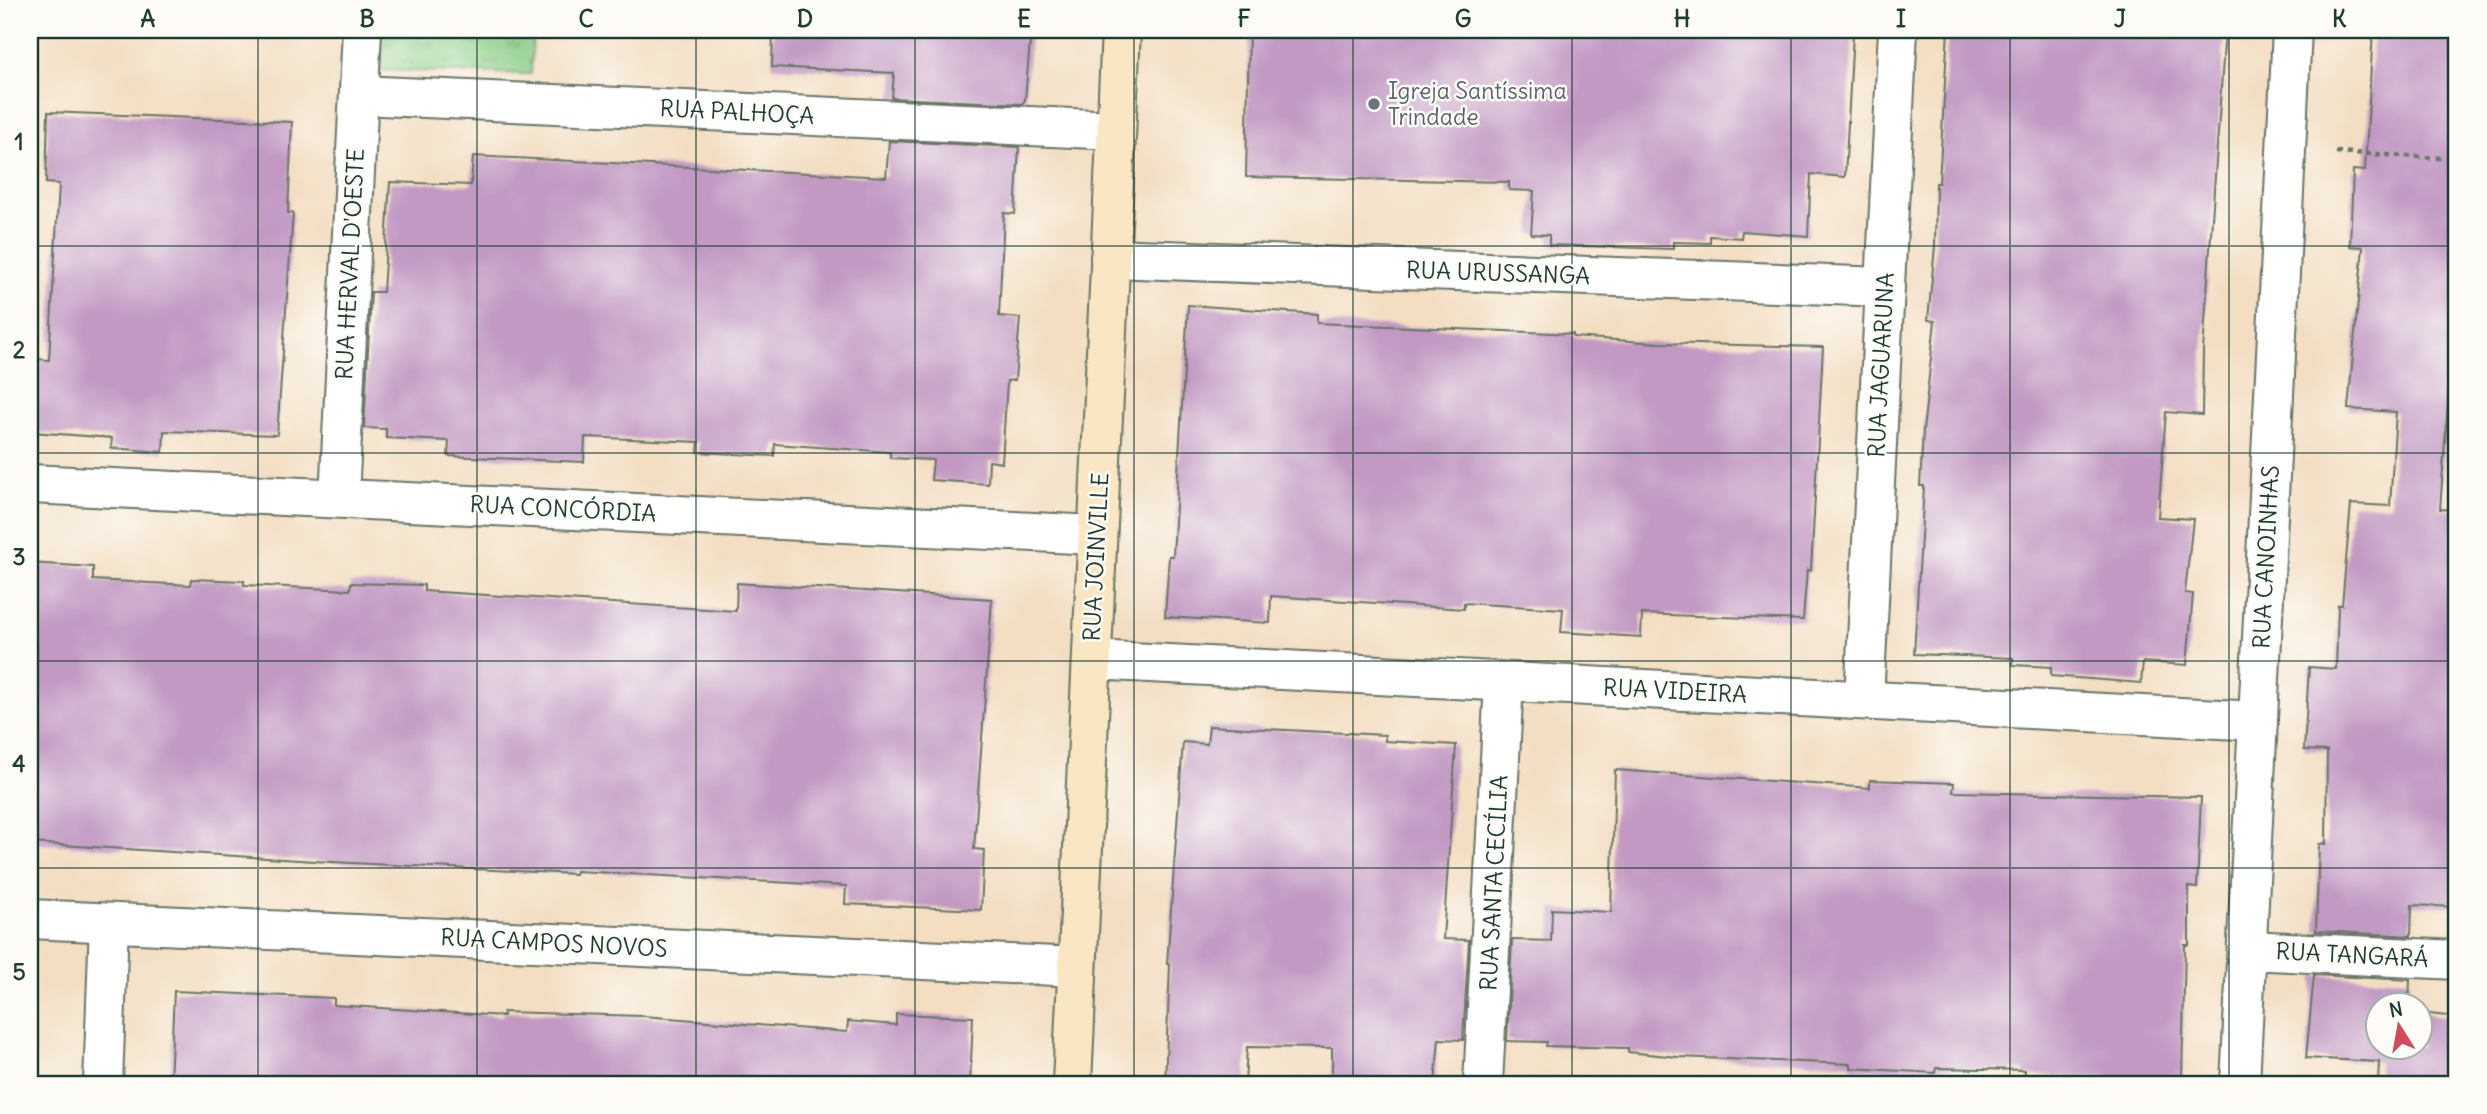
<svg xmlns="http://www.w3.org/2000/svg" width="2487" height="1114" viewBox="0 0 2487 1114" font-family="Delius,sans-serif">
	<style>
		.grass { fill: url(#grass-tufts); stroke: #54845c; stroke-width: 2 }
		.building { fill: #c199c3 }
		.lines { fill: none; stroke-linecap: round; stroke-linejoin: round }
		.street-casing { stroke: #697566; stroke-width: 42 }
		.secondary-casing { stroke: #697566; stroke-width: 42 }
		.path { stroke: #697566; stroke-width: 4.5; stroke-dasharray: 5 5; stroke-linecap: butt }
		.street { stroke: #fff; stroke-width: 38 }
		.secondary { stroke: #f9e7c3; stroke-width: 38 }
		.grid { fill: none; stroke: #1f3d34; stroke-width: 2; stroke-opacity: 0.55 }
		.worship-dot { fill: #6b7280; stroke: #fdfcf7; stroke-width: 2.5 }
		.labels { text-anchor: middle; stroke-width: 5; stroke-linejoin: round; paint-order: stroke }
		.worship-label { font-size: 23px; fill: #5b616d; stroke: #fdfcf7; text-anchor: start }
		.street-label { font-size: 23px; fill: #1f3d34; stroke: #fdfcf7 }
		.neatline { fill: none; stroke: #1f3d34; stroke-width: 2.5 }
		.grid-label { font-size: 23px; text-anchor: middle; font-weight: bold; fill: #1f3d34 }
	</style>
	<defs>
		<pattern id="grass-tufts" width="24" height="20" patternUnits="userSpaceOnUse" patternTransform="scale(1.75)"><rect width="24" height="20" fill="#88cc85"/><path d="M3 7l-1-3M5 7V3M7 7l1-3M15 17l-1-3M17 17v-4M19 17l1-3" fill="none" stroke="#6fa76e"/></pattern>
	</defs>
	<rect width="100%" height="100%" fill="#fdfcf7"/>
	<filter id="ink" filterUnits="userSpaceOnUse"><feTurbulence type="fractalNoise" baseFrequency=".0143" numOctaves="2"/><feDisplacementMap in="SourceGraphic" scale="14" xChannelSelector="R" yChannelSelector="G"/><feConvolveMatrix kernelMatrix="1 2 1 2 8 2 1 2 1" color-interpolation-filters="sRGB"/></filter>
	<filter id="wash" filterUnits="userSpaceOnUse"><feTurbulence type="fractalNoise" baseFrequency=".00686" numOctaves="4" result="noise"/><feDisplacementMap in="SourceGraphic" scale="28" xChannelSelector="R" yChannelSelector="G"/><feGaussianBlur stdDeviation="1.57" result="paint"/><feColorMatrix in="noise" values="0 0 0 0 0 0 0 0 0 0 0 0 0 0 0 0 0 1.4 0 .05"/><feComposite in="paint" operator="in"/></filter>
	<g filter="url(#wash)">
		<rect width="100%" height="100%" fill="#f3dec2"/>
		<path class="grass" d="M375,30H533L531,74L374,70Z"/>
		<g id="blocks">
			<g class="building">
				<path d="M773,30H1031L1025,100L1022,104L892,98L894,73L772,67Z"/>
				<path d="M1249,30H1765L1853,33L1845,177L1811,174L1808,236L1742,231L1741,238L1710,236V243L1673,242V249L1549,245V235L1531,234L1534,191L1509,190V182L1246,177Z"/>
				<path d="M1948,30H2225L2203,351L2202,415L2166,412L2158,517L2193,519L2185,593L2193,594L2187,665L2143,662L2141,683L2051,676V667L2013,665V658L1914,654L1924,486H1920L1923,431L1935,321L1928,320L1935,246L1936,183H1939Z"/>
				<path d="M2373,30H2457V362L2451,361L2440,509L2457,510L2449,591L2457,592V907L2412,905L2411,936L2316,931L2319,844H2326L2327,751L2304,750L2309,667L2336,669L2338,605H2342L2351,504L2390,506L2396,412L2348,409L2363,247L2350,246L2353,170L2365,171Z"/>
				<path d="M48,112L292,122L288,213H293L277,435L164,431L163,452L111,448L112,438L32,432L37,359L49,360L59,184L46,183Z"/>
				<path d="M889,141L1019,147L1015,214L1004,213L999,316L1020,318L1015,380L1007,381L1002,463L989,461L988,484L931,480L933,460L890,458V452L775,444L774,456L698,452L699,442L585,437L584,462L448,456L449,441L386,438V429L364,428L371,292H383L390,182L471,185L473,156L886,177Z"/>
				<path d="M1188,305L1317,314V323L1573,334V337L1659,343L1823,347L1811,571L1807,570L1803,620L1642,614L1641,637L1561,632L1563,609L1464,603V609L1271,596L1270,623L1165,617L1169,556H1173Z"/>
				<path d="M30,563L93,567V580L190,585L191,579L244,581V585L350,590L351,583L424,585V591L736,611L737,583L992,599L974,849L984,850L981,910L845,904L846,886L576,871L575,874L331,862L30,843V753L33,754L37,644L30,643Z"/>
				<path d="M1209,726L1385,735V741L1456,745L1443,939L1469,940L1463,1040L1439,1039L1435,1084H1332V1048L1247,1047L1245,1084H1165L1170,964H1167L1183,742L1207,744Z"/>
				<path d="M1615,770L1870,788V780L1954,783L1953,792L2201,797L2197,888L2189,887V945H2185L2182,1080L2025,1075V1070L1936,1068L1935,1073L1851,1068V1064L1678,1057L1628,1052V1048L1546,1046L1547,1042L1507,1041L1512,940L1551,941L1552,909L1611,912Z"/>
				<path d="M2314,975L2410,980L2409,1005H2378V1047H2420V1013L2457,1017V1084H2378L2379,1062L2306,1058Z"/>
				<path d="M174,991L334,998V1005L503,1016V1012L643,1016L847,1032L848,1021L896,1025V1014L973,1017L970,1084H170Z"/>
			</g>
		</g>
	</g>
	<g filter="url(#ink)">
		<use href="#blocks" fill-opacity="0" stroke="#697566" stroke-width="2"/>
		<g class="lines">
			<defs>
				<g id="street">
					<path d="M359,95L1116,130"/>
					<path d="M1110,258L1885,287"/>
					<path d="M30,484L1097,535"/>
					<path d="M339,498L362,30"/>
					<path d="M1092,660L2258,721"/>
					<path d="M1864,700L1898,30"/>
					<path d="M30,919L1077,967"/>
					<path d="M2247,950L2457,960"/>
					<path d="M103,1084L109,923"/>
					<path d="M1483,1084L1504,682"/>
					<path d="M2240,1084L2292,30"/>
				</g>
				<path id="secondary" d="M1072,1084L1121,30"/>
			</defs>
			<use href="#street" class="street-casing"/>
			<use href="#secondary" class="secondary-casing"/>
			<path class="path" d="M2336,152L2457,159"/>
			<use href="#street" class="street"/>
			<use href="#secondary" class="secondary"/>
		</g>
	</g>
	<path class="grid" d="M258,30V1084M477,30V1084M696,30V1084M915,30V1084M1134,30V1084M1353,30V1084M1572,30V1084M1791,30V1084M2010,30V1084M2229,30V1084M30,246H2457M30,453H2457M30,661H2457M30,868H2457"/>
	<circle class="worship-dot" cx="1374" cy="104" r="7"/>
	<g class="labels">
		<g class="worship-label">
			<text x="1388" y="99">Igreja Santíssima<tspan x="1388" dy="26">Trindade</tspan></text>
		</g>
		<g class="street-label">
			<text transform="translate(737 112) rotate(3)" y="8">RUA PALHOÇA</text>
			<text transform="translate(350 264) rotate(-87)" y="8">RUA HERVAL D'OESTE</text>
			<text transform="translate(1498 273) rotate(2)" y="8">RUA URUSSANGA</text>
			<text transform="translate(1881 365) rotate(-87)" y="8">RUA JAGUARUNA</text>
			<text transform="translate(563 509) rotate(3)" y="8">RUA CONCÓRDIA</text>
			<text transform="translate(1096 557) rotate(-87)" y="8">RUA JOINVILLE</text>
			<text transform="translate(2266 557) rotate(-87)" y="8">RUA CANOINHAS</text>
			<text transform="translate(1675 691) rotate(3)" y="8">RUA VIDEIRA</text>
			<text transform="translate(1494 883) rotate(-87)" y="8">RUA SANTA CECÍLIA</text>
			<text transform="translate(554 943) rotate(3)" y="8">RUA CAMPOS NOVOS</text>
			<text transform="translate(2352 955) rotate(3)" y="8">RUA TANGARÁ</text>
		</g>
	</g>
	<rect width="2487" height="1114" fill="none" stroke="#fdfcf7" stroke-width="77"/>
	<g transform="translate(2399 1026) rotate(349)"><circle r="33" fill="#fdfcf7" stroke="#a4b0a9" stroke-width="2"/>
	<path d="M0-5L12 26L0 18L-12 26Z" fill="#d1495b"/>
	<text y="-10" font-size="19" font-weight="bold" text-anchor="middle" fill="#1f3d34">N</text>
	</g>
	<rect x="38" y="38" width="2410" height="1038" class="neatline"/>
	<g class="grid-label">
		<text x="148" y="27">A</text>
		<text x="367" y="27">B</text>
		<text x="586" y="27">C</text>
		<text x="805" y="27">D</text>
		<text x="1024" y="27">E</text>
		<text x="1244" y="27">F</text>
		<text x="1463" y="27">G</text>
		<text x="1682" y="27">H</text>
		<text x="1901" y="27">I</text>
		<text x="2120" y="27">J</text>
		<text x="2339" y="27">K</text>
		<text x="19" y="150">1</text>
		<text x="19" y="358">2</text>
		<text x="19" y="565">3</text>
		<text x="19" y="772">4</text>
		<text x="19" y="980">5</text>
	</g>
</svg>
